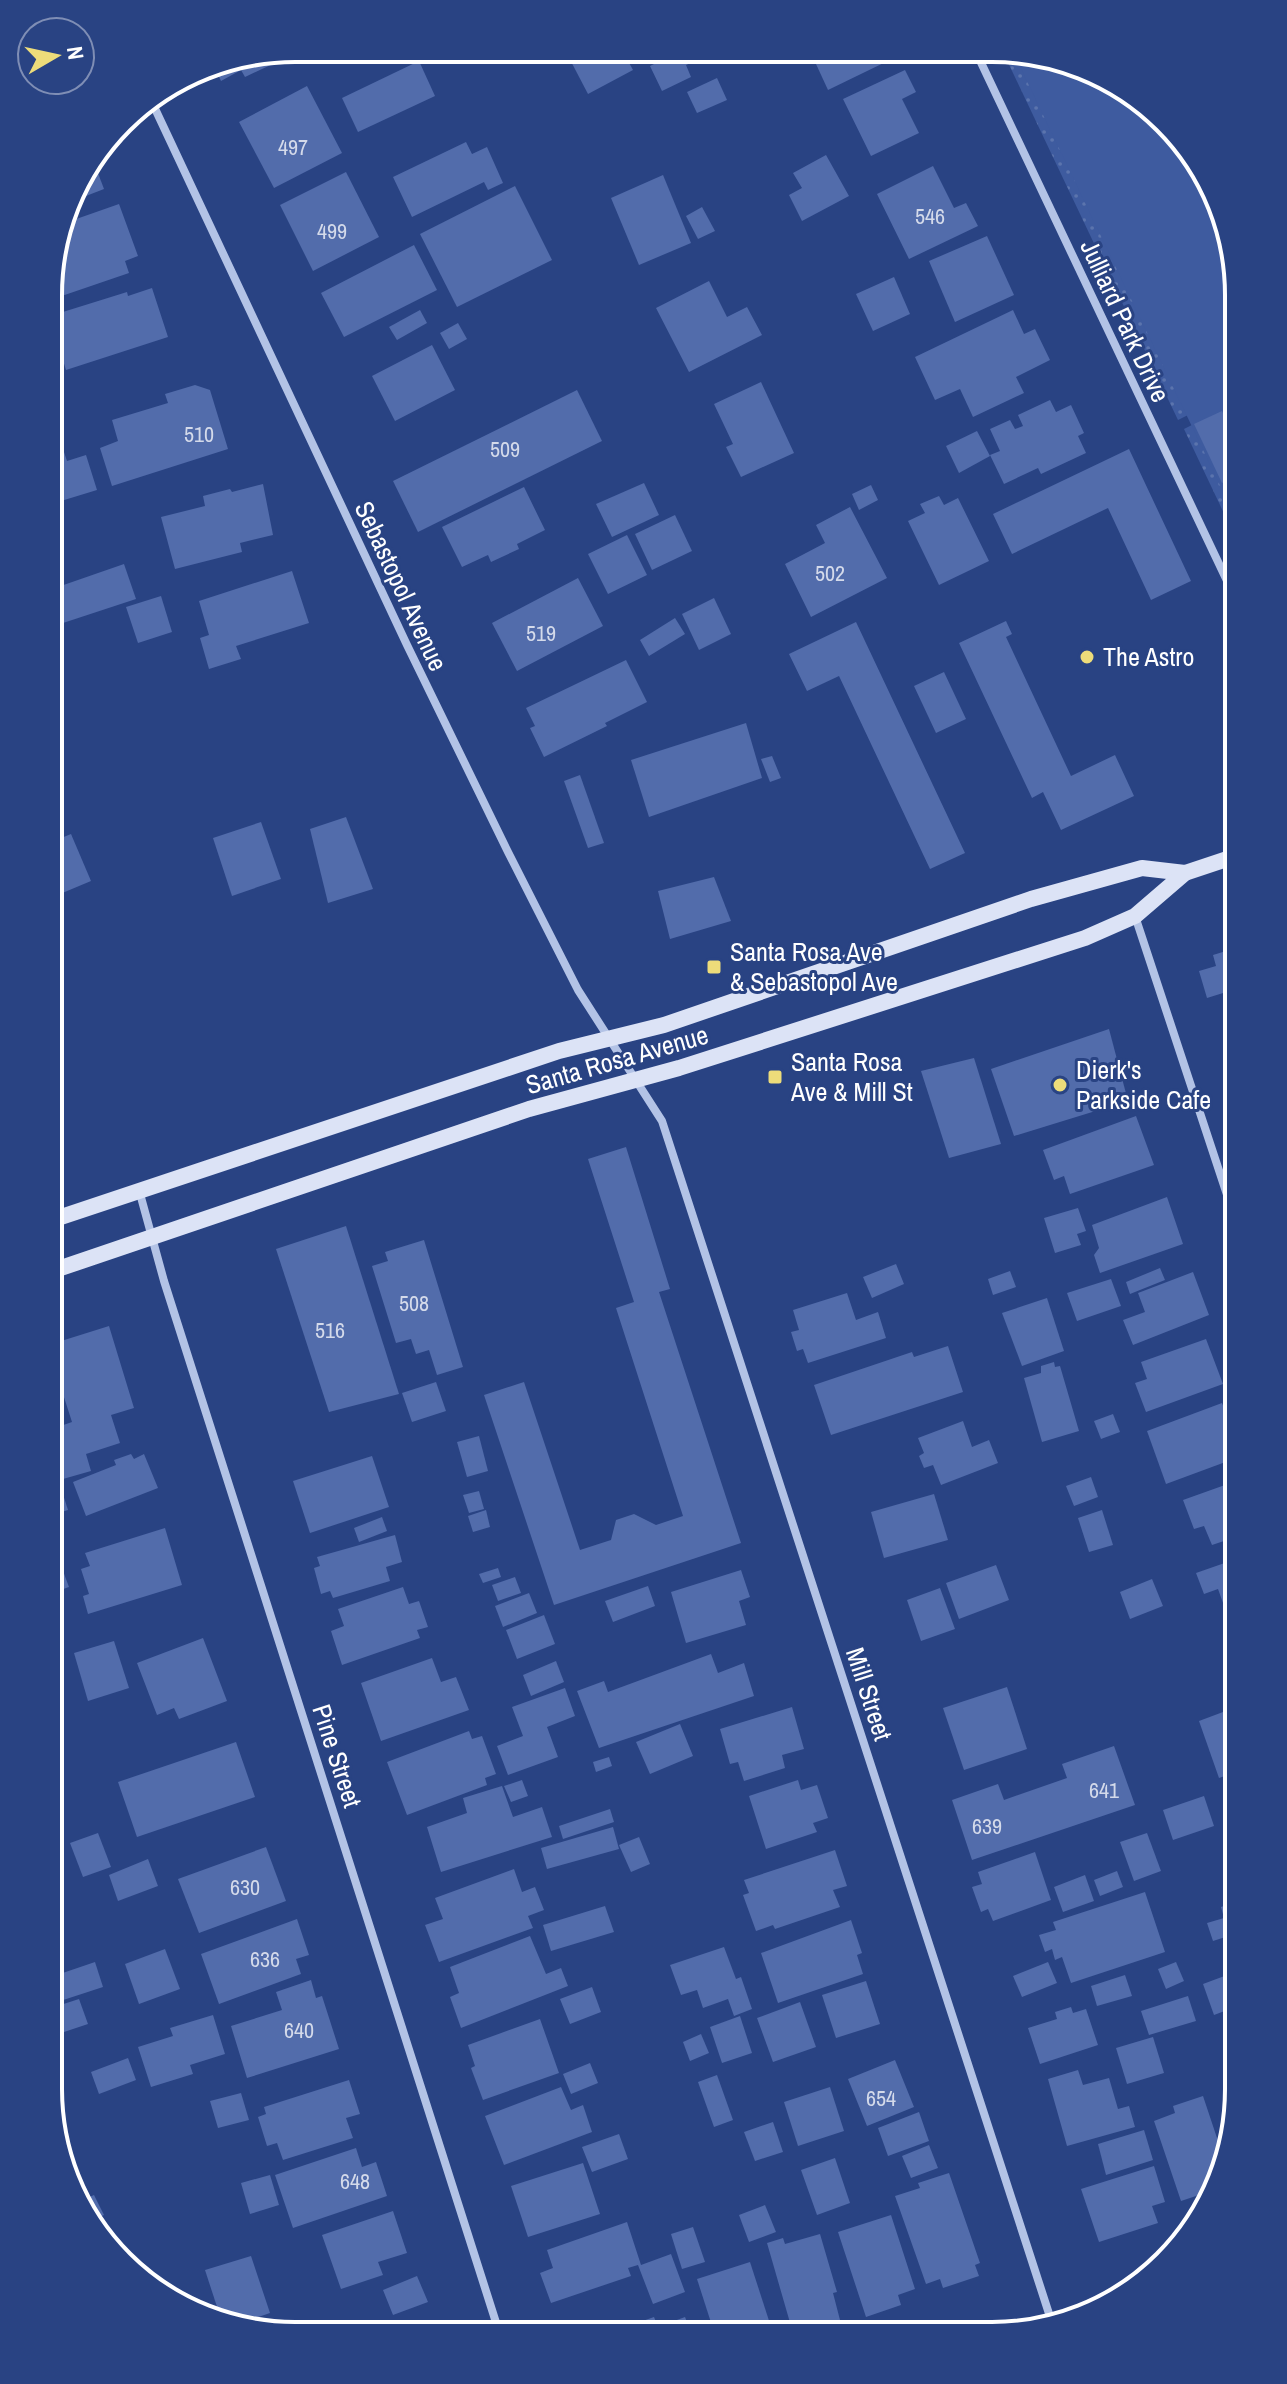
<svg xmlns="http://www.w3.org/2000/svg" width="1287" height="2384" viewBox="0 0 1287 2384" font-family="'Archivo Narrow',sans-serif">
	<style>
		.grass { fill: url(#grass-dots) }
		.green { fill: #3e5b9f }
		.building { fill: #526cab }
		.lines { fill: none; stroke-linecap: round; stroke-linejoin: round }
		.minor { stroke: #b3c3e6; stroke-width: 8 }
		.secondary { stroke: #dce3f6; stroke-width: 16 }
		.poi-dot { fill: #eddc7a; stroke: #294383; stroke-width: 3 }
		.labels { text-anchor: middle; stroke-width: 6; stroke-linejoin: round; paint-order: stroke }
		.number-label { font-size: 22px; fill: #d4daea }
		.street-label { font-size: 26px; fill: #fff; stroke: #294383 }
		.poi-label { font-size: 26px; fill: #fff; stroke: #294383; text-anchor: start }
		.rim { fill: none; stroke: #fff; stroke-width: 4 }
	</style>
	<defs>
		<pattern id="grass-dots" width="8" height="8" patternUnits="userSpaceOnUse" patternTransform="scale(2)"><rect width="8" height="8" fill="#3e5b9f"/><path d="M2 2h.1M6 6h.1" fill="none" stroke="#5b74ad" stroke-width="1.8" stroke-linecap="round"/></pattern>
	</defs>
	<rect width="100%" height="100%" fill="#294383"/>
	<g class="grass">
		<path d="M1003,52L1040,53L1216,401L1178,420Z"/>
		<path d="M1194,424L1239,475V545L1184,429Z"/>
	</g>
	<path class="green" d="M1013,52L1040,53L1155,109L1226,215L1239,295V525Z"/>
	<g class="building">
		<path d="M295,48H307L245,77L241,70L221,81L213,64Z"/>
		<path d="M565,50H622L633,70L588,94Z"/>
		<path d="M655,50H693L698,60L686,65L691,77L662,91L650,66L660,61Z"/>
		<path d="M810,51L895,52L898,56L828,90Z"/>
		<path d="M419,61L435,96L358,132L342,98Z"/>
		<path d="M905,70L916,92L902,99L919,133L871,156L843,99Z"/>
		<path d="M717,78L727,100L697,113L687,92Z"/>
		<path d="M307,86L342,153L274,188L239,122Z"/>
		<path d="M466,142L472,154L487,147L503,183L488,190L484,182L412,217L393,177Z"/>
		<path d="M826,155L849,196L802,221L789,195L802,188L793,173Z"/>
		<path d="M93,160L104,189L68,203L74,185Z"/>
		<path d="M933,166L954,208L966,203L978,226L909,259L877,194Z"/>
		<path d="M346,172L379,237L313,271L280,205Z"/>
		<path d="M663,175L691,243L639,265L611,198Z"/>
		<path d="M515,186L552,260L457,307L420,234Z"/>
		<path d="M119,204L138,256L125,261L129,273L50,300V263L62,224Z"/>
		<path d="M702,207L715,231L698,239L686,216Z"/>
		<path d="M987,236L1014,295L955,322L929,261Z"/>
		<path d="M414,245L437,290L344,337L321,293Z"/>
		<path d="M894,277L910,314L873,331L856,294Z"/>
		<path d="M709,281L727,317L747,307L762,335L689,372L656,308Z"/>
		<path d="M152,288L168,337L66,370L58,344L50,346V316L127,292L128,296Z"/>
		<path d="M420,310L427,323L397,340L389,327Z"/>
		<path d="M1013,310L1024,334L1035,329L1050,360L1016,377L1024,393L973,417L960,389L935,400L915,357Z"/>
		<path d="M458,323L467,339L449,349L440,333Z"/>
		<path d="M432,345L455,390L395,421L372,376Z"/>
		<path d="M761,382L794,453L741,477L726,447L733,444L714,404Z"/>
		<path d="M195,385L210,390L228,449L112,486L100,448L118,441L112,420L168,403L165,394Z"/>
		<path d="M577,390L602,441L418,532L393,481Z"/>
		<path d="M1050,400L1056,412L1071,405L1084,433L1078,436L1086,453L1041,474L1038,468L1004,484L990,455L1000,451L990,429L1010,420L1015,429L1023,426L1018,415Z"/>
		<path d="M1222,411L1239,445V475L1222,483L1194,424Z"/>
		<path d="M977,431L990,456L959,473L946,446Z"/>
		<path d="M60,440L67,461L86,455L97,490L61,501L50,496V443Z"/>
		<path d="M1129,449L1191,581L1151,600L1108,508L1012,554L993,514Z"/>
		<path d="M644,483L659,515L612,537L596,504Z"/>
		<path d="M263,484L273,535L240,543L242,552L175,569L161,517L205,506L203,496L230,489L232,492Z"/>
		<path d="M871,485L878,500L859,510L852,494Z"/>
		<path d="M524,487L545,530L517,544L519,549L491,562L488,555L462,567L442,527Z"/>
		<path d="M939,496L944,505L958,498L989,561L939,585L908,521L925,513L920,504Z"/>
		<path d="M850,507L887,578L811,617L785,564L825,543L816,525Z"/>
		<path d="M675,515L692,551L652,570L635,534Z"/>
		<path d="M627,535L647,575L608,594L588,554Z"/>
		<path d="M124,564L136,599L63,623L52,589Z"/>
		<path d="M292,571L309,623L236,646L241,659L209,669L200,638L209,635L199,601Z"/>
		<path d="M578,578L603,626L517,671L492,623Z"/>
		<path d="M161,596L172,632L138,643L126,607Z"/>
		<path d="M714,598L731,634L699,650L682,614Z"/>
		<path d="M675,618L685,634L649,656L640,640Z"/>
		<path d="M1006,621L1012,634L1006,637L1071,776L1115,755L1134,796L1061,830L1043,792L1032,798L959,643Z"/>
		<path d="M856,622L965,853L930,869L839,676L807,691L789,654Z"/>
		<path d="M50,627L62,660L50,665Z"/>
		<path d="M626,660L647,702L605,723L607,726L544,757L530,728L535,726L526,708Z"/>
		<path d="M944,672L966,719L936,733L914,686Z"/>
		<path d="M746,723L762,778L649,817L631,760Z"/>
		<path d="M772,756L781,778L770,782L761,759Z"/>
		<path d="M580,775L604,843L588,848L564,781Z"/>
		<path d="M346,817L373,889L328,903L310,829Z"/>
		<path d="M261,822L281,879L232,896L213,838Z"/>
		<path d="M71,834L91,881L60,894L49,870V843Z"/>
		<path d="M714,877L731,921L670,939L658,891Z"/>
		<path d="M1239,947V996L1236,989L1207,998L1199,971L1216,966L1213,955Z"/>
		<path d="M1109,1029L1128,1101L1014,1136L991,1069Z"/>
		<path d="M974,1058L1001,1144L949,1158L921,1071Z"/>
		<path d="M1136,1116L1154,1165L1070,1194L1064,1176L1054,1180L1043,1150Z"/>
		<path d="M626,1147L670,1289L659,1292L741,1543L554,1605L484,1395L524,1382L580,1550L611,1540L616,1520L634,1514L656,1525L683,1516L616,1308L634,1302L588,1159Z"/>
		<path d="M1167,1197L1183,1244L1100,1273L1094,1255L1099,1248L1092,1225Z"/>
		<path d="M1078,1208L1086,1231L1077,1234L1081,1245L1055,1253L1044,1218Z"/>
		<path d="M346,1226L399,1394L329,1412L276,1249Z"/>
		<path d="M424,1240L463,1367L437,1375L429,1350L416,1354L411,1339L396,1343L372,1266L388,1261L385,1252Z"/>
		<path d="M896,1264L904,1284L872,1298L863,1277Z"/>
		<path d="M1160,1268L1165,1280L1130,1294L1126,1282Z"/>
		<path d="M1010,1271L1016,1287L993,1295L988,1279Z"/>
		<path d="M1193,1272L1209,1315L1133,1345L1123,1320L1145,1312L1138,1293Z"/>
		<path d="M1111,1279L1121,1306L1077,1321L1067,1293Z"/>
		<path d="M847,1293L856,1320L878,1312L886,1338L808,1363L803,1349L797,1351L791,1332L799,1330L793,1310Z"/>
		<path d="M1047,1298L1064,1351L1022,1366L1002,1313Z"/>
		<path d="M109,1326L134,1408L111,1415L120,1443L86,1454L91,1471L63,1479L49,1433V1430L72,1422L53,1363L63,1360L58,1342Z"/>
		<path d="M1206,1339L1223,1384L1146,1412L1135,1383L1147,1379L1141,1362Z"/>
		<path d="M948,1346L963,1392L831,1435L814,1385L912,1352L914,1357Z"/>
		<path d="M1054,1362L1055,1367L1060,1366L1079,1431L1042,1442L1024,1378L1041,1373V1366Z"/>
		<path d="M436,1382L446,1411L412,1422L402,1393Z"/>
		<path d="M1222,1403L1239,1450V1457L1166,1484L1147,1431Z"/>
		<path d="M1113,1414L1120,1432L1101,1439L1094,1421Z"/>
		<path d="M963,1421L972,1447L989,1440L998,1463L941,1485L933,1465L924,1468L919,1456L924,1453L918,1438Z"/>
		<path d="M479,1436L488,1471L467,1477L457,1442Z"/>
		<path d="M49,1451L68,1510L49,1516Z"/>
		<path d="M131,1454L134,1459L144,1454L158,1488L86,1516L73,1482L116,1465L114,1460Z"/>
		<path d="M372,1456L389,1507L310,1533L293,1481Z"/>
		<path d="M1091,1477L1098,1497L1074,1506L1066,1486Z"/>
		<path d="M1239,1480V1536L1212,1545L1204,1526L1194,1529L1183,1500Z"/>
		<path d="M479,1491L484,1509L469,1513L463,1495Z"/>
		<path d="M934,1494L948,1540L884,1558L871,1512Z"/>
		<path d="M486,1510L490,1527L473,1532L468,1516Z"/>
		<path d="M1102,1510L1113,1545L1089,1552L1078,1518Z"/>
		<path d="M382,1517L387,1531L359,1542L354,1528Z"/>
		<path d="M165,1528L182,1585L88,1614L83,1596L89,1594L81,1569L90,1566L85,1553Z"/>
		<path d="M395,1535L402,1562L386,1567L390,1581L333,1598L330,1591L321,1594L314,1568L320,1566L317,1557Z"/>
		<path d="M53,1544L69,1587L49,1594V1546Z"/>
		<path d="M1239,1558V1610L1227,1614L1218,1589L1204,1594L1196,1573Z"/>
		<path d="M996,1565L1009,1600L959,1619L946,1583Z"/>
		<path d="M498,1568L501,1577L483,1583L479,1574Z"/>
		<path d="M741,1570L750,1597L739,1601L746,1625L686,1643L671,1592Z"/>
		<path d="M515,1577L521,1593L498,1601L492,1585Z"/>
		<path d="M1152,1579L1163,1606L1130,1619L1120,1592Z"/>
		<path d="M648,1586L655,1606L613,1622L605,1601Z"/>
		<path d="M403,1587L409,1604L419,1601L428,1627L417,1630L420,1638L342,1665L331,1631L344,1626L338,1609Z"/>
		<path d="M940,1588L955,1629L921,1641L907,1600Z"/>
		<path d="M529,1593L537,1613L503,1627L495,1606Z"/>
		<path d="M544,1615L555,1644L517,1659L506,1630Z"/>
		<path d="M203,1638L227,1701L179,1719L174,1708L157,1715L137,1663Z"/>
		<path d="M114,1641L129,1688L88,1701L74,1653Z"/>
		<path d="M1239,1642V1686H1238L1225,1646Z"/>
		<path d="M711,1654L718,1673L744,1663L754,1696L599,1748L577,1691L604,1681L608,1692Z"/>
		<path d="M432,1658L441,1682L456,1677L469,1710L381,1741L361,1683Z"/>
		<path d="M556,1661L564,1682L531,1696L523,1675Z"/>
		<path d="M1007,1687L1027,1749L964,1770L943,1708Z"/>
		<path d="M565,1688L575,1716L547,1727L558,1757L508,1775L497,1746L523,1736L512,1707Z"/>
		<path d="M1239,1706V1771L1219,1778L1199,1721Z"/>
		<path d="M792,1707L804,1749L782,1755L785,1768L744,1781L738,1762L730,1764L720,1729Z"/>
		<path d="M680,1724L693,1756L650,1774L636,1742Z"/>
		<path d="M469,1731L472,1739L482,1736L496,1774L485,1778L487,1785L407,1815L387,1762Z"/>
		<path d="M236,1742L255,1797L137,1837L118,1782Z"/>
		<path d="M1114,1746L1135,1805L972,1860L952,1800L998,1784L1004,1800L1067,1778L1062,1764Z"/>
		<path d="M609,1757L612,1766L596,1772L593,1762Z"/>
		<path d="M522,1780L528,1796L511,1802L504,1786Z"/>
		<path d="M798,1780L801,1790L817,1785L828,1818L813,1823L817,1832L766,1849L749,1796Z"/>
		<path d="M502,1786L513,1817L542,1807L552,1837L441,1872L427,1827L467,1813L463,1798Z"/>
		<path d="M1204,1796L1214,1826L1173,1840L1163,1810Z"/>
		<path d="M610,1809L614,1822L563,1839L559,1826Z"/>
		<path d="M613,1827L619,1849L547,1869L541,1848Z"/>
		<path d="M98,1833L111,1867L83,1877L70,1843Z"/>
		<path d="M1147,1833L1161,1871L1134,1881L1120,1842Z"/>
		<path d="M639,1837L650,1864L631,1872L619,1845Z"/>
		<path d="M266,1847L286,1901L199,1933L178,1879Z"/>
		<path d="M835,1850L847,1886L833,1890L840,1907L775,1929L773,1925L756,1931L743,1895L749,1893L744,1880Z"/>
		<path d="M1035,1852L1051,1900L993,1921L988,1909L981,1912L972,1887L982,1884L978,1872Z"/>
		<path d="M55,1853L61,1871L50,1874L52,1883L48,1885V1856Z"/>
		<path d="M148,1859L158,1886L118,1901L109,1875Z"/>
		<path d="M514,1869L522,1892L535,1887L544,1910L528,1916L533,1928L439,1962L425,1925L443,1919L435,1898Z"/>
		<path d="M1117,1871L1123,1887L1100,1896L1094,1880Z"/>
		<path d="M1085,1875L1094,1901L1063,1912L1054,1887Z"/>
		<path d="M1145,1892L1165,1952L1071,1983L1062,1957L1055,1960L1052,1949L1045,1952L1039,1935L1056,1930L1053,1922Z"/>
		<path d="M1238,1901V1933L1213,1941L1207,1923L1224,1918L1221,1907Z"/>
		<path d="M605,1906L614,1932L551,1951L543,1925Z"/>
		<path d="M297,1919L309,1955L296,1959L301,1974L219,2004L201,1954Z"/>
		<path d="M851,1920L862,1953L857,1955L863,1974L778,2003L761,1953Z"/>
		<path d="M530,1936L546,1974L561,1968L568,1986L461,2028L450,1997L459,1993L450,1967Z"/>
		<path d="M724,1947L736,1979L741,1977L752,2009L734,2016L728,1999L703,2008L697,1990L681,1995L670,1965Z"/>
		<path d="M165,1949L180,1989L139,2004L125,1964Z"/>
		<path d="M95,1962L103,1987L48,2005V1978Z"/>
		<path d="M1048,1962L1057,1983L1022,1997L1013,1976Z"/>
		<path d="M1176,1962L1184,1981L1166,1989L1158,1969Z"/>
		<path d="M1238,1971V2006L1214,2015L1203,1984Z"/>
		<path d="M1125,1975L1132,1996L1097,2006L1091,1986Z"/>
		<path d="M311,1980L316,1998L322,1996L339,2049L247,2078L231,2026L282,2010L276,1992Z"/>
		<path d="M866,1981L880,2024L836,2038L822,1995Z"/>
		<path d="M592,1987L601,2012L570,2024L560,1999Z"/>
		<path d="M1188,1996L1196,2021L1149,2035L1141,2011Z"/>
		<path d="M79,1999L88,2024L52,2036L48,2026V2009Z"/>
		<path d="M800,2002L816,2047L773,2062L757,2018Z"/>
		<path d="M1071,2007L1073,2013L1086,2009L1098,2045L1040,2064L1028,2028L1057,2019L1055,2012Z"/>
		<path d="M213,2015L225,2054L190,2065L193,2074L151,2087L138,2047L173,2036L170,2028Z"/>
		<path d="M740,2016L752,2053L722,2063L710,2027Z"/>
		<path d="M540,2019L559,2073L483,2100L471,2068L475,2066L468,2045Z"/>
		<path d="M701,2034L709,2053L690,2061L683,2042Z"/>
		<path d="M1153,2037L1164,2073L1127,2084L1116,2048Z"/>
		<path d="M128,2058L136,2080L99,2094L91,2072Z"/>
		<path d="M895,2060L914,2107L867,2126L848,2079Z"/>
		<path d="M590,2063L598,2083L571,2094L563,2074Z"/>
		<path d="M1078,2070L1083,2085L1109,2078L1118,2109L1129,2106L1135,2127L1067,2146L1048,2079Z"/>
		<path d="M717,2075L733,2120L714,2127L698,2082Z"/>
		<path d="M349,2080L360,2114L346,2118L353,2138L283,2160L277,2143L267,2146L258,2117L266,2114L264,2107Z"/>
		<path d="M54,2083L64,2112L52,2116L48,2085Z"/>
		<path d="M561,2087L571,2110L583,2105L592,2132L504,2165L485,2116Z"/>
		<path d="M830,2087L844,2131L798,2146L784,2102Z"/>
		<path d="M241,2093L249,2120L218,2128L210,2101Z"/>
		<path d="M1203,2096L1225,2162L1217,2189L1181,2201L1154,2121L1175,2113L1173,2106Z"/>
		<path d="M919,2112L929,2141L888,2156L878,2128Z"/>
		<path d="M773,2122L783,2152L755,2161L744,2132Z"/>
		<path d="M1144,2130L1153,2160L1106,2175L1098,2144Z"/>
		<path d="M619,2134L628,2159L592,2172L582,2147Z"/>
		<path d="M929,2145L938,2168L911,2178L902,2156Z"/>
		<path d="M356,2148L362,2167L376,2162L387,2196L293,2228L275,2175Z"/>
		<path d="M835,2158L850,2203L817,2215L801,2170Z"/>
		<path d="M583,2163L600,2214L528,2237L511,2186Z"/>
		<path d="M1154,2166L1165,2202L1152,2206L1158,2223L1099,2242L1081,2189Z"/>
		<path d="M949,2173L980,2263L975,2265L979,2276L943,2288L940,2279L926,2284L895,2196L920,2188L918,2183Z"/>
		<path d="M270,2175L279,2205L250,2214L241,2183Z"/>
		<path d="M94,2195L104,2215L88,2222L78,2202Z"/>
		<path d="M765,2205L776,2232L749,2242L739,2215Z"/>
		<path d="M393,2211L407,2253L378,2262L383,2275L341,2289L322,2235Z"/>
		<path d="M891,2215L915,2289L898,2295L901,2305L866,2317L838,2232Z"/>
		<path d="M627,2222L641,2265L671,2254L685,2292L653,2304L638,2265L628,2268L631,2276L551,2303L540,2273L553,2268L547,2250Z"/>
		<path d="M693,2227L705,2262L682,2269L671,2234Z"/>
		<path d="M820,2234L837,2292L833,2293L840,2320L793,2333L767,2243L783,2238L785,2244Z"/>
		<path d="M251,2256L270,2313L238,2324L220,2316L205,2270Z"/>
		<path d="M750,2262L772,2330L757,2335H715L697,2279Z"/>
		<path d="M417,2276L428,2302L393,2315L383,2290Z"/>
		<path d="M654,2317L658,2327L685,2317L692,2335H603Z"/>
		<path d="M285,2320L290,2334H262L253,2330Z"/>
		<path d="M319,2322L323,2334H296L295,2331Z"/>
	</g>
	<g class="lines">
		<g class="minor">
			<path d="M976,52L1239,606"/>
			<path d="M150,98L407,645L508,852L578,990L662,1121L1053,2326"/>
			<path d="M1135,916L1239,1231"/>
			<path d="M139,1190L164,1281L500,2335"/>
			<path d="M1023,2331L1115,2300"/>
		</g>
		<g class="secondary">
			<path d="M49,1221L559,1051L664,1025L1031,899L1142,868L1185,873"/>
			<path d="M49,1272L529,1109L679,1068L1085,938L1135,916L1185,873L1239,855"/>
		</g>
	</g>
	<g class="poi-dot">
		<circle cx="1087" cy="657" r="8"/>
		<rect x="706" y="959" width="16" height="16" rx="4"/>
		<rect x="767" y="1069" width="16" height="16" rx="4"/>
		<circle cx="1060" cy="1085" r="8"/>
	</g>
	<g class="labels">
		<g class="number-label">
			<text x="293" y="155">497</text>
			<text x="930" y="224">546</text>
			<text x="332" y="239">499</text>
			<text x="199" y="442">510</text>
			<text x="505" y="457">509</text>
			<text x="830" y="581">502</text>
			<text x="541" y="641">519</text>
			<text x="414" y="1311">508</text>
			<text x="330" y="1338">516</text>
			<text x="1104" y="1798">641</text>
			<text x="987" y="1834">639</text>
			<text x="245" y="1895">630</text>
			<text x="265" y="1967">636</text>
			<text x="299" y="2038">640</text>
			<text x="881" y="2106">654</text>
			<text x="355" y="2189">648</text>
		</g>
		<g class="street-label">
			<text transform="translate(1125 321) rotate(65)" y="9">Julliard Park Drive</text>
			<text transform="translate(401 586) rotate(65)" y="9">Sebastopol Avenue</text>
			<text transform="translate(617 1060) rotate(-16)" y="9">Santa Rosa Avenue</text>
			<text transform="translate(869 1694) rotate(72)" y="9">Mill Street</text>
			<text transform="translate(337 1756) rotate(72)" y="9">Pine Street</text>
		</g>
		<g class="poi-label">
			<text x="1103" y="666">The Astro</text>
			<text x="730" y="961">Santa Rosa Ave<tspan x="730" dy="30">&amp; Sebastopol Ave</tspan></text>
			<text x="791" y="1071">Santa Rosa<tspan x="791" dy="30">Ave &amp; Mill St</tspan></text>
			<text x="1076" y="1079">Dierk's<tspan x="1076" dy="30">Parkside Cafe</tspan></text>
		</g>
	</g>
	<path d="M0 0H1287V2384H0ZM295 62H992A233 233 0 0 1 1225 295V2089A233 233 0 0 1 992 2322H295A233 233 0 0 1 62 2089V295A233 233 0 0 1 295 62Z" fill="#294383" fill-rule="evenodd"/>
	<path class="rim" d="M295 62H992A233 233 0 0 1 1225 295V2089A233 233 0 0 1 992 2322H295A233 233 0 0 1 62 2089V295A233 233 0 0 1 295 62Z"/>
	<g transform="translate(56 56) rotate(81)"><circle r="38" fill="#294383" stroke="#7f8eb5" stroke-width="2"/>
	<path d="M0-6L14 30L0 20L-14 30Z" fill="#eddc7a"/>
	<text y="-12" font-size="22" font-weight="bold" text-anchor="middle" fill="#ffffff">N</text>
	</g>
</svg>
